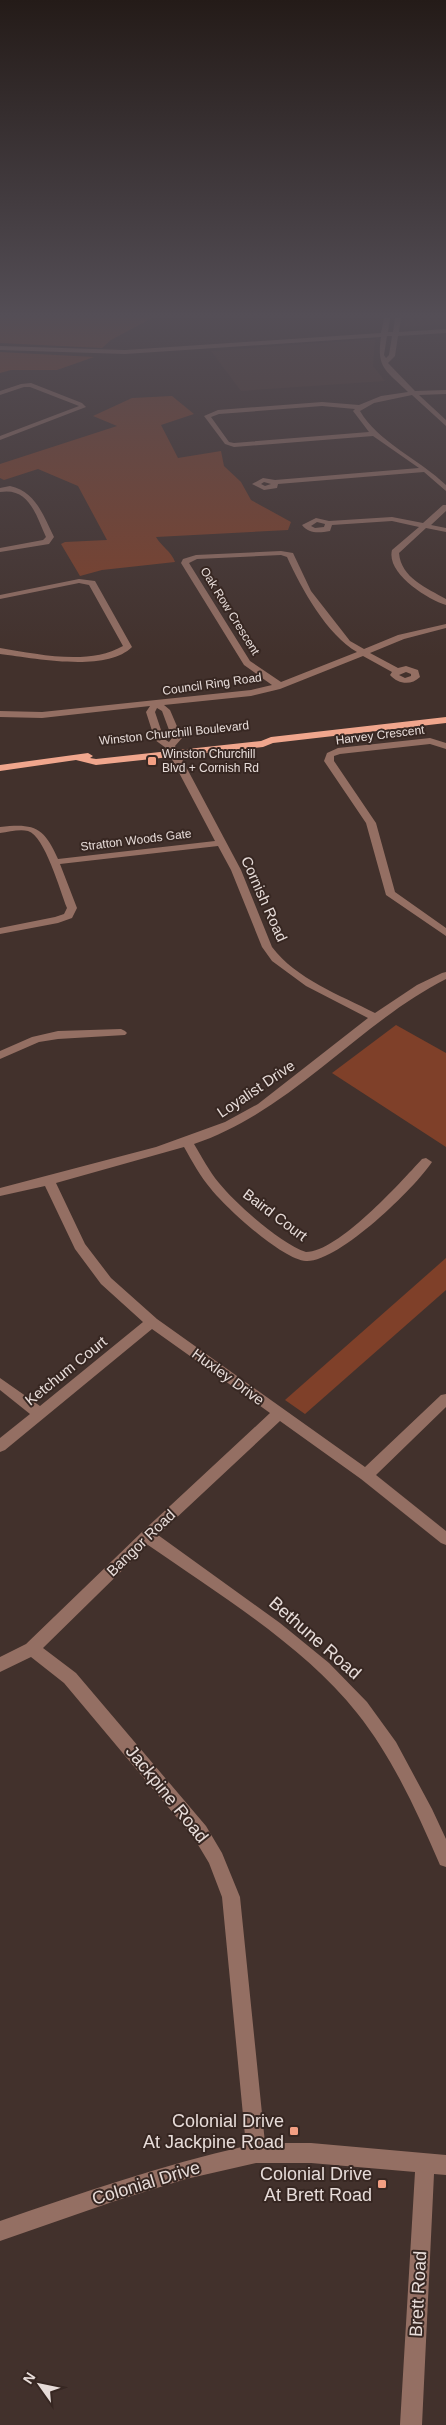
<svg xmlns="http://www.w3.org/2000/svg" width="446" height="2425" viewBox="0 0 446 2425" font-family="Arial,sans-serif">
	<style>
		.built { fill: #4f3830 }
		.green { fill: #7f4029 }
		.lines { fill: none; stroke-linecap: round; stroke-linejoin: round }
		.minor { fill: #946f63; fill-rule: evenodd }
		.major { fill: #f0a68d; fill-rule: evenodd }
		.poi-dot { fill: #f39f83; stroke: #372722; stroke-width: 2 }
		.labels { text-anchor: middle; stroke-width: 4; stroke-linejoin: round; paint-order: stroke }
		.far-street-label { font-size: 12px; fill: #e7dcd9; stroke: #372722 }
		.far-poi-label { font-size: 12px; fill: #e7dcd9; stroke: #372722; text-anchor: start }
		.street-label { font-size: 15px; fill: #e7dcd9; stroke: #372722 }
		.near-street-label { font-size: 18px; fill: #e7dcd9; stroke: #372722 }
		.near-poi-label { font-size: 18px; fill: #e7dcd9; stroke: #372722; text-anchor: end }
	</style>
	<rect width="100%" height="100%" fill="#42312c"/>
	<g class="built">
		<path d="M405,318H446V324L406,327H404Z"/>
		<path d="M375,339L373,366L385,381L241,391L211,351Z"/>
	</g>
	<g class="green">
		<path d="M0,318H152L111,340L102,348L0,343Z"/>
		<path d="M0,352L94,357L57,370H11L0,373Z"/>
		<path d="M172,396L194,414L161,425L178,458L221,451L224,466L241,482L251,500L291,522L288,530L156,537C161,546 172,552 175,562L102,570L80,576L61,544L65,542L107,540L78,486L38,469L4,480L0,478V464L117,426L93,416L132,398Z"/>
		<path d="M396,1025L446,1053V1147L332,1073Z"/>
		<path d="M446,1258V1290L305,1414L285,1400Z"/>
	</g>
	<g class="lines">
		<g class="minor">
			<path d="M384,318H390L388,332H393L395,318H401L399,332L446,329V333L398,336L395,356L388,363L415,391L446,390V394L419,395L446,420V426L412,395L374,403L360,411C377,441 420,460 446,485V491L424,472L278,484L277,488L264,490L252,484L263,478L275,480L419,468L373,436L234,447L225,444L204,416L218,410L322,402L359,405L381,396L408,392C387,371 376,369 381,337L125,354L0,350V346L125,350L381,333ZM387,336H392L389,355L386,358L384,355ZM322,406L355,409L353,411L369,432L234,443L229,442L211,417L219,414ZM264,482L271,484L265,486L261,484Z"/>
			<path d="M31,383L82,403L86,407L0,440V436L79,406L30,387H24L0,395V391L21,384Z"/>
			<path d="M10,486C36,492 43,515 54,537L49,544L0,552V548L43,540L46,537C36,515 29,487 0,492V488Z"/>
			<path d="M443,505H446V511L431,525L446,528V532L426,528L399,553C401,578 427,588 446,599V605C427,599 386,573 392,550L419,527L392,521L332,525L330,531C319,533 309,534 302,525L316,518L329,521L392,517L423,523ZM317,522L325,524L324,527L315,528L311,526Z"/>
			<path d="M281,551L293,553L311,591L350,641L364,649L398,635L446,624V628L404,639L370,653L398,668L406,666L418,670L420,677C411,686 398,684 390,675L392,672L363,656L280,689L251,696L164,705L170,710L182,738L175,746L241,870L272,947C296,979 340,995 375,1013L417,985L442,973L446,972V979C356,1025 292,1111 194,1144C202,1157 209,1171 219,1183C236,1204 281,1244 306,1252C338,1252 400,1183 422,1159L426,1158L432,1162C415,1188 338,1263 306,1261C283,1260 226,1208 211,1189C200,1176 192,1161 184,1147L56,1183L85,1244L111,1278L157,1319L365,1467L441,1395L446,1394V1407L376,1475L446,1531V1545L441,1543L361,1479L280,1421L158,1535L280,1623L329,1663L367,1702L396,1742L432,1809L446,1839V1867L440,1865C417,1812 393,1758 357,1713C304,1646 217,1593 148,1545L43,1648L76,1673L206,1826L222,1853L240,1897L265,2143H311L446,2155V2175L434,2174L422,2425H400L415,2172L311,2163H256L186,2179L115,2201L0,2241V2221C81,2193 162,2165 246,2146L222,1897L209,1863L194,1838L64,1683L31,1657L0,1672V1657L26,1644L142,1532L270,1413L152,1329L5,1450L0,1452V1438L30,1414L0,1390V1378L40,1406L143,1322L101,1284L75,1249L45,1186L0,1196V1188L156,1147L225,1122L258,1104L368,1018L306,986L272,961L262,947L231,870L218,846L60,864L77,908L72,918L58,923L0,934V928L55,917L64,914L67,908C60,891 45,836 28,831C19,829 9,832 0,833V827C34,823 44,827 58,859L215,841L166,748L155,740L146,712L150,706L42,718L0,717V711L42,712L251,690L272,685L244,665L181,563L183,559L196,555ZM281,555L287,557C301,588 327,635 357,652L281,682L250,661L189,563L197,559ZM406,672L411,674V676L405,678L399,675ZM157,708L162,711L172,738L169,742L164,739L155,712Z"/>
			<path d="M79,579L95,581L132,647C106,673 34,658 0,654V648C38,654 88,666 123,646L89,585L79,583L0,599V595Z"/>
			<path d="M430,738L446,743V749L430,744L340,754L334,756V761L376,823L395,892L446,928V936L386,895L366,823L324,761L327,753L338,748Z"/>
			<path d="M121,1029L125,1031L127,1033L125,1035L58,1039L39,1042L0,1059V1051L32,1037L58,1031Z"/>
		</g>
		<path class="major" d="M446,717V723L273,743L263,747L96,765L76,760L0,771V765L88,753L93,756L90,758L96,759L261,741L271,737Z"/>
	</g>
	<linearGradient id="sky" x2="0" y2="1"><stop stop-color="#241b18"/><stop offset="0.48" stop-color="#544e56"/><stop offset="1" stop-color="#544e56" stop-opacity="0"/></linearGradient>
	<rect width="446" height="657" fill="url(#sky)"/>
	<g class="poi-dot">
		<rect x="147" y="756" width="10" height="10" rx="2.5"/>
		<rect x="289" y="2126" width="10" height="10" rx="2.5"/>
		<rect x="377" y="2179" width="10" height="10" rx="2.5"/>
	</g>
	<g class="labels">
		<g class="far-street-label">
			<text transform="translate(230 611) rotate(58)" y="4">Oak Row Crescent</text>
			<text transform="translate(212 684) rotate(-8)" y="4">Council Ring Road</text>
			<text transform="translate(174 733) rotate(-6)" y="4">Winston Churchill Boulevard</text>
			<text transform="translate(380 735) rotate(-7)" y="4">Harvey Crescent</text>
			<text transform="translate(136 840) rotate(-7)" y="4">Stratton Woods Gate</text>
		</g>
		<g class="far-poi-label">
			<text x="162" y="758">Winston Churchill<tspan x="162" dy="14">Blvd + Cornish Rd</tspan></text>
		</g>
		<g class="street-label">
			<text transform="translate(264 899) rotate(66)" y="5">Cornish Road</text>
			<text transform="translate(256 1089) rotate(-34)" y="5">Loyalist Drive</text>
			<text transform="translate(275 1215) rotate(37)" y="5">Baird Court</text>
			<text transform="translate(66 1371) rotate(-39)" y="5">Ketchum Court</text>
			<text transform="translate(228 1377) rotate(36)" y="5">Huxley Drive</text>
			<text transform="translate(141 1543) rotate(-44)" y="5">Bangor Road</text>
		</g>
		<g class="near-street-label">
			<text transform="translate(315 1638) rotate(41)" y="6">Bethune Road</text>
			<text transform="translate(167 1794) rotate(51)" y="6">Jackpine Road</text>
			<text transform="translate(146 2183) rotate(-17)" y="6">Colonial Drive</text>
			<text transform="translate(418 2294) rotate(-87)" y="6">Brett Road</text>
		</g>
		<g class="near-poi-label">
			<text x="284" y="2127">Colonial Drive<tspan x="284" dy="21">At Jackpine Road</tspan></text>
			<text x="372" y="2180">Colonial Drive<tspan x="372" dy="21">At Brett Road</tspan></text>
		</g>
	</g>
	<g transform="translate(40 2385) rotate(303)" stroke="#372722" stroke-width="4" paint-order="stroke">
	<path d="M0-4L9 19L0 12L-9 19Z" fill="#e7dcd9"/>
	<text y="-8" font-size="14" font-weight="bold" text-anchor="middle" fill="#e7dcd9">N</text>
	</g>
</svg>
